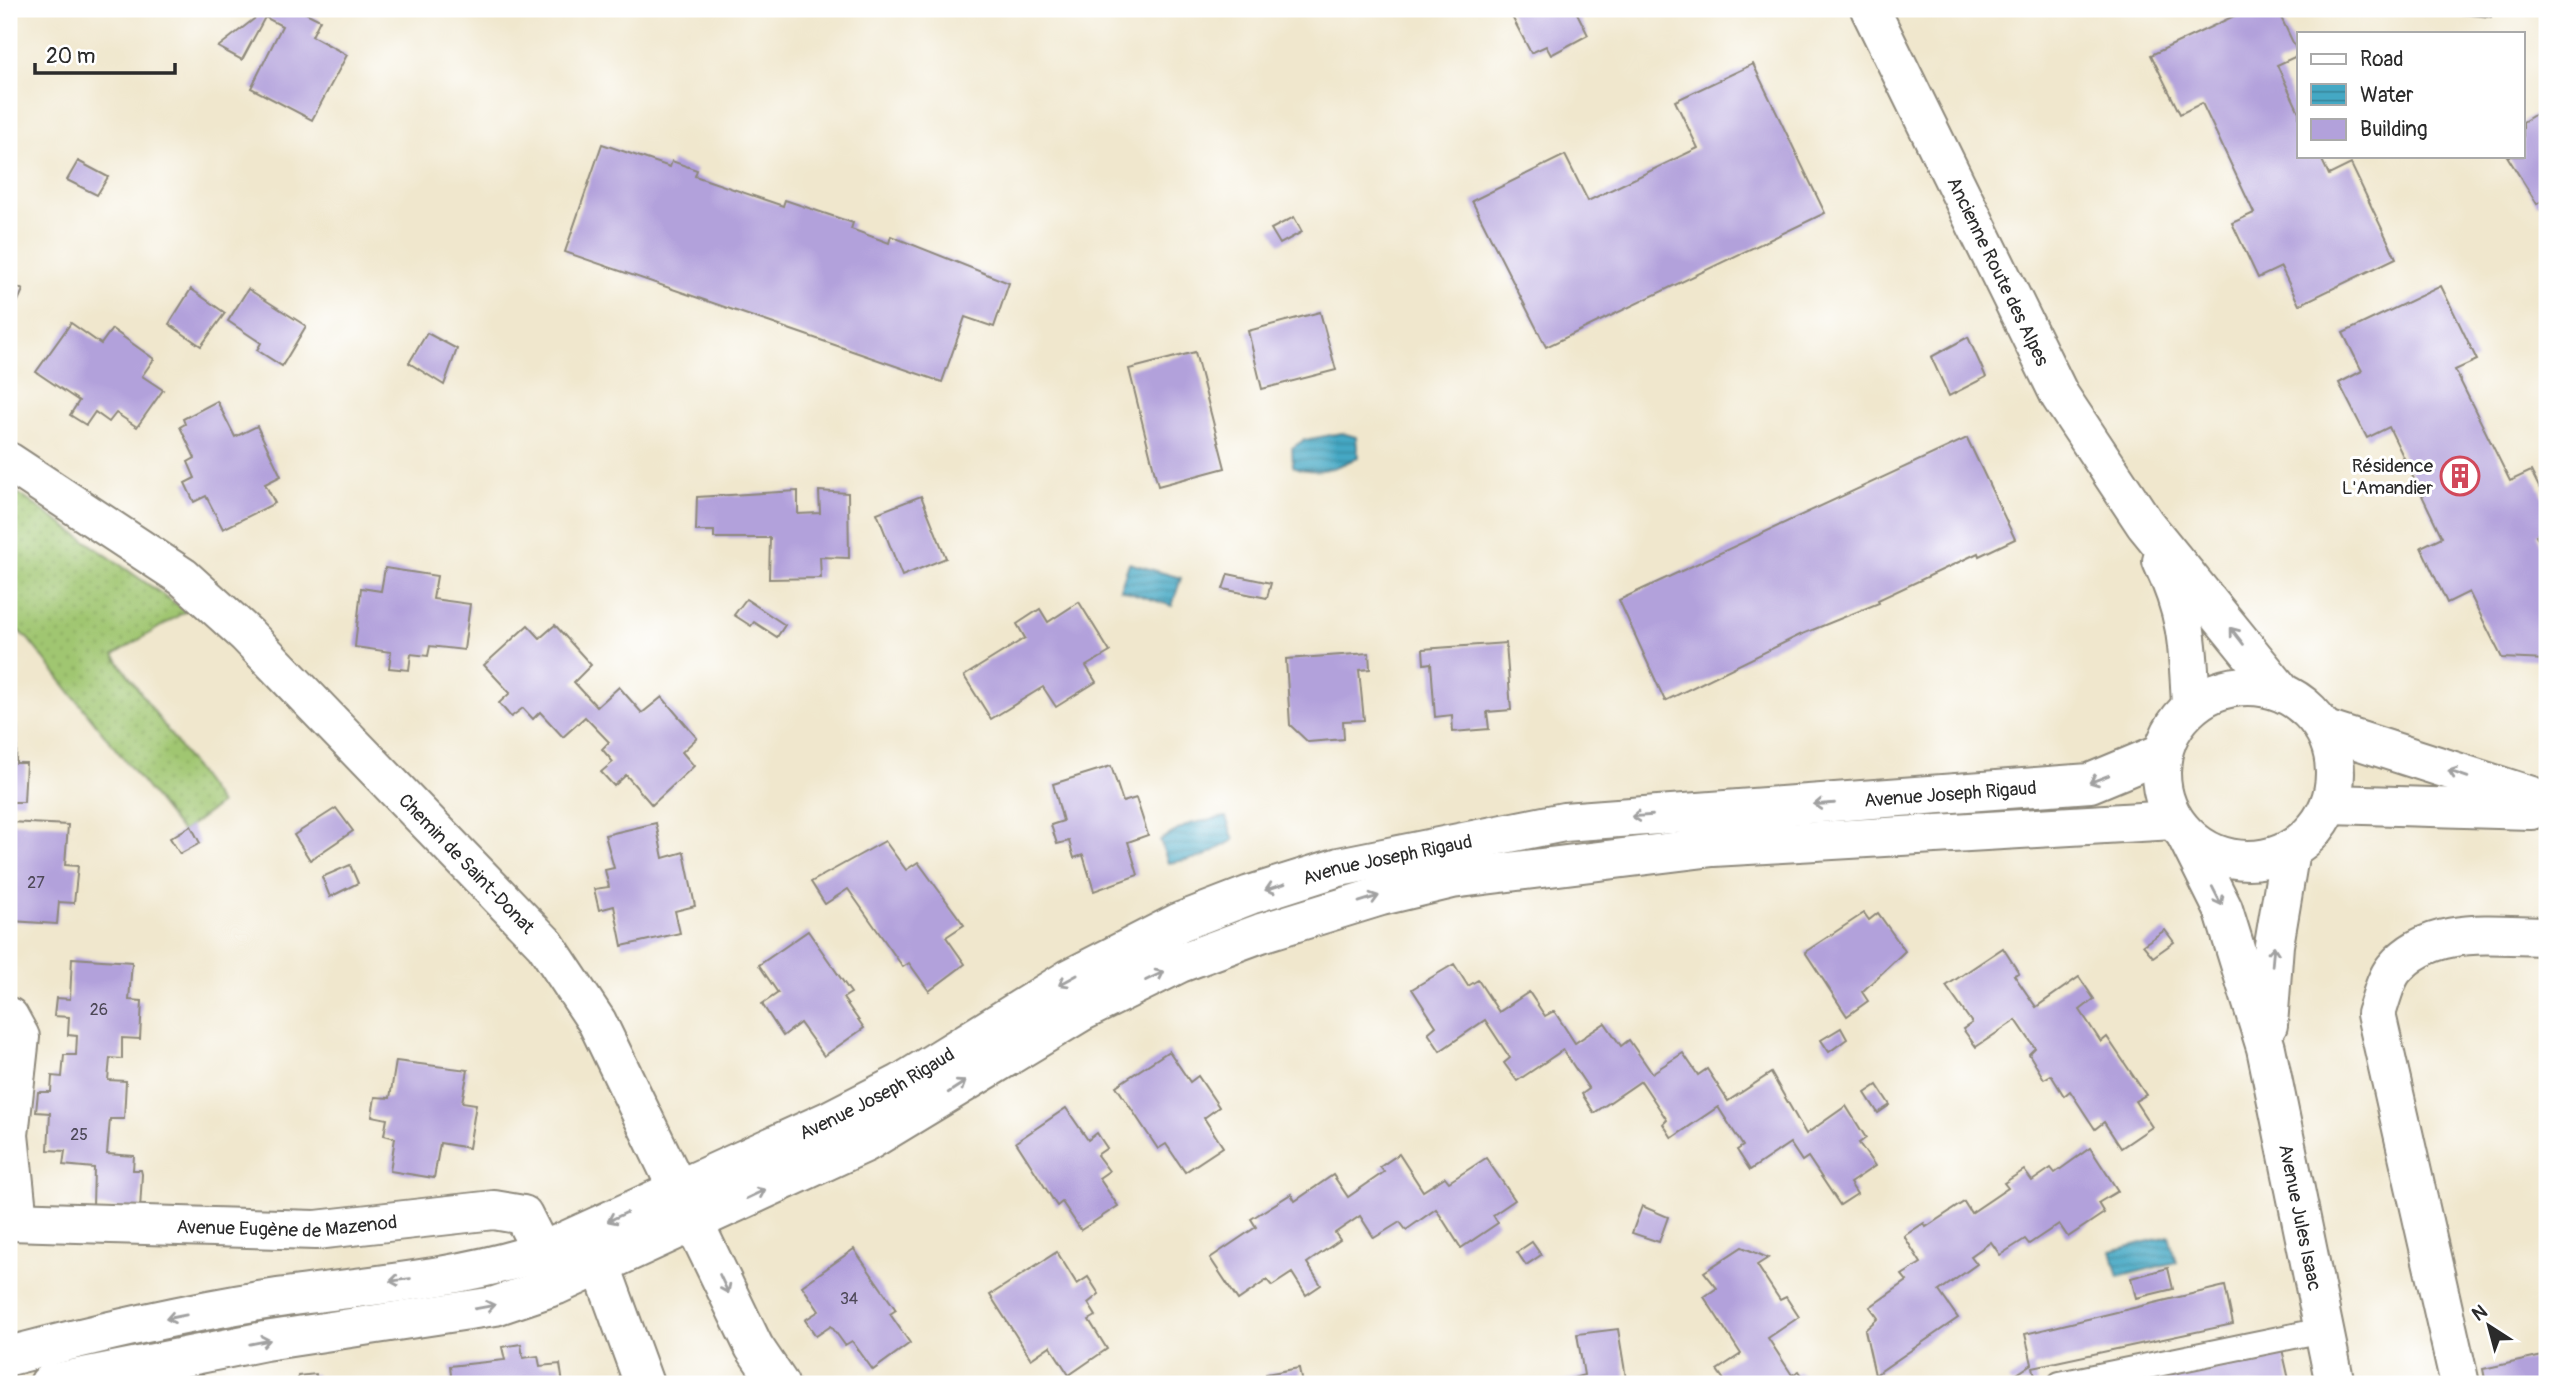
<svg xmlns="http://www.w3.org/2000/svg" width="2556" height="1393" viewBox="0 0 2556 1393" font-family="Pangolin,sans-serif">
	<style>
		.grass { fill: url(#grass-dots); stroke: #66784e; stroke-width: 2 }
		.water { fill: url(#water-rules); stroke: #386a78; stroke-width: 2 }
		.building { fill: #b2a1db }
		.lines { fill: none; stroke-linecap: round; stroke-linejoin: round }
		.lane-casing { stroke: #8e897c; stroke-width: 28 }
		.street-casing { stroke: #8e897c; stroke-width: 42 }
		.secondary-casing { stroke: #8e897c; stroke-width: 42 }
		.lane { stroke: #fff; stroke-width: 24 }
		.street { stroke: #fff; stroke-width: 38 }
		.secondary { stroke: #fff; stroke-width: 38 }
		.oneway { stroke: #a0a0a0 }
		.labels { text-anchor: middle; stroke-width: 6; stroke-linejoin: round; paint-order: stroke }
		.number-label { font-size: 16px; fill: #4d4857 }
		.street-label { font-size: 19px; fill: #2b2b2b; stroke: #fff }
		.poi-label { font-size: 19px; fill: #2b2b2b; stroke: #fff; text-anchor: end }
	</style>
	<defs>
		<pattern id="grass-dots" width="8" height="8" patternUnits="userSpaceOnUse" patternTransform="scale(1.75)"><rect width="8" height="8" fill="#a0c671"/><path d="M2 2h.1M6 6h.1" fill="none" stroke="#8aaa62" stroke-width="1.8" stroke-linecap="round"/></pattern>
		<pattern id="water-rules" width="6" height="5" patternUnits="userSpaceOnUse" patternTransform="scale(1.75)"><rect width="6" height="5" fill="#44a8c4"/><path d="M0 2.5h6" fill="none" stroke="#39899f"/></pattern>
	</defs>
	<rect width="100%" height="100%" fill="#fff"/>
	<filter id="ink" filterUnits="userSpaceOnUse"><feTurbulence type="fractalNoise" baseFrequency=".0143" numOctaves="2"/><feDisplacementMap in="SourceGraphic" scale="14" xChannelSelector="R" yChannelSelector="G"/><feConvolveMatrix kernelMatrix="1 2 1 2 8 2 1 2 1" color-interpolation-filters="sRGB"/></filter>
	<filter id="wash" filterUnits="userSpaceOnUse"><feTurbulence type="fractalNoise" baseFrequency=".00686" numOctaves="4" result="noise"/><feDisplacementMap in="SourceGraphic" scale="28" xChannelSelector="R" yChannelSelector="G"/><feGaussianBlur stdDeviation="1.57" result="paint"/><feColorMatrix in="noise" values="0 0 0 0 0 0 0 0 0 0 0 0 0 0 0 0 0 1.4 0 .05"/><feComposite in="paint" operator="in"/></filter>
	<g filter="url(#wash)">
		<rect width="100%" height="100%" fill="#f0e7cd"/>
		<path class="grass" d="M9,487L186,611L114,655L220,804L182,832L28,639L9,623Z"/>
		<g class="water">
			<path d="M1342,433L1356,437L1358,457C1337,468 1316,476 1293,466L1292,448L1304,440Z"/>
			<path d="M1129,563L1181,578L1172,606L1120,589Z"/>
			<path d="M1226,817L1234,840L1203,857L1168,863L1160,840L1189,824Z"/>
			<path d="M2169,1236L2176,1262L2118,1277L2111,1251Z"/>
		</g>
		<g id="blocks">
			<g class="building">
				<path d="M267,9H298L320,20L312,36L347,55L312,120L251,88L282,26L265,17L242,60L218,47Z"/>
				<path d="M1514,9H1575L1588,35L1551,55L1546,46L1531,53L1509,11Z"/>
				<path d="M2249,9H2277L2299,55L2277,65L2299,112V156H2320L2329,175L2351,164L2396,258L2299,305L2281,267L2258,278L2232,223L2254,213L2202,103L2180,114L2151,55Z"/>
				<path d="M2431,9H2494L2491,17L2431,11Z"/>
				<path d="M1753,64L1825,213L1546,347L1472,201L1565,155L1588,201L1698,148L1675,101Z"/>
				<path d="M9,86L15,90L9,102Z"/>
				<path d="M2547,107V197L2537,204L2507,156H2523V122Z"/>
				<path d="M602,144L670,167L672,161L697,170L695,176L783,206L785,200L853,223L851,229L889,243L891,236L1009,283L994,327L965,317L942,382L565,252Z"/>
				<path d="M78,161L108,177L97,195L67,180Z"/>
				<path d="M2547,205V220L2541,210Z"/>
				<path d="M1294,217L1302,232L1280,244L1271,229Z"/>
				<path d="M9,283L23,290L9,321Z"/>
				<path d="M2441,286L2477,360L2455,370L2510,481L2531,471L2547,503V530L2536,535L2547,560V660L2502,658L2469,592L2447,603L2421,547L2442,537L2389,427L2367,438L2339,383L2362,371L2343,333Z"/>
				<path d="M191,289L225,313L201,346L169,324Z"/>
				<path d="M248,289L306,326L282,366L257,350L261,343L228,321Z"/>
				<path d="M1320,312L1336,370L1262,389L1248,331Z"/>
				<path d="M71,323L101,344L112,329L154,359L142,376L163,390L137,427L116,413L109,422L95,412L86,425L70,415L79,401L36,372Z"/>
				<path d="M427,333L457,349L444,385L409,363Z"/>
				<path d="M1968,337L1986,377L1949,396L1931,357Z"/>
				<path d="M1195,352L1225,468L1158,486L1129,369Z"/>
				<path d="M217,401L235,437L257,426L281,476L265,484L275,503L223,529L206,496L194,502L185,483L195,478L188,462L195,458L180,427L185,424L183,419Z"/>
				<path d="M1967,438L2015,539L1979,556L1978,553L1878,600L1879,603L1800,635L1665,701L1619,600Z"/>
				<path d="M798,491V514L820,513L819,491L848,493L849,558L820,557L821,578L769,579L770,538H714V531H696L697,497Z"/>
				<path d="M921,496L946,558L902,576L877,513Z"/>
				<path d="M385,568L437,576L433,599L470,604L464,650L430,646L428,656L411,654L409,670L389,668L391,652L355,647L361,588L381,591Z"/>
				<path d="M1228,574L1271,583L1267,598L1223,589Z"/>
				<path d="M746,599L785,625L777,637L754,622L751,626L734,615Z"/>
				<path d="M1079,602L1110,652L1086,666L1096,682L1056,707L1043,687L991,719L964,676L1025,638L1017,624L1040,609L1048,622Z"/>
				<path d="M528,625L540,638L555,625L591,665L574,682L597,707L619,687L642,713L662,697L697,738L682,752L694,766L652,805L626,775L614,786L601,772L613,762L602,749L609,742L585,717L563,737L540,712L533,719L523,708L511,717L499,703L510,693L484,665Z"/>
				<path d="M1506,643L1511,710L1487,712L1489,729L1453,732L1452,715L1435,717L1431,663L1424,664L1423,649Z"/>
				<path d="M1369,653L1370,669L1359,670L1364,720L1343,721L1344,739L1308,742L1290,725L1286,659Z"/>
				<path d="M9,725L17,726L16,763H26L24,802H9Z"/>
				<path d="M1111,766L1123,802L1136,798L1148,835L1128,842L1138,875L1094,891L1083,855L1074,858L1069,841L1057,844L1051,825L1063,821L1053,784Z"/>
				<path d="M336,808L353,831L310,860L294,835Z"/>
				<path d="M9,822L68,825L65,865L78,866L74,903L59,902L57,924L12,921L13,899H9Z"/>
				<path d="M656,823L663,858L684,852L695,906L675,911L680,933L622,946L614,906L599,910L594,889L609,887L605,870L614,868L605,835Z"/>
				<path d="M191,826L200,843L180,854L170,838Z"/>
				<path d="M885,841L906,870L918,862L964,925L946,937L965,964L929,991L909,963L903,967L848,889L825,904L811,882Z"/>
				<path d="M350,865L358,883L330,897L322,877Z"/>
				<path d="M1864,913L1869,920L1878,913L1905,951L1862,992L1868,1001L1847,1016L1805,952Z"/>
				<path d="M2165,930L2174,942L2153,957L2143,945Z"/>
				<path d="M808,931L851,993L843,998L864,1028L824,1056L800,1023L783,1036L762,1004L778,993L759,965Z"/>
				<path d="M2003,948L2019,973L2014,975L2036,1007L2079,977L2094,999L2080,1010L2101,1042L2107,1037L2146,1095L2135,1101L2152,1127L2121,1148L2104,1122L2095,1129L2070,1091L2064,1096L2051,1075L2044,1079L2029,1054L2035,1048L2016,1020L1976,1047L1963,1029L1972,1023L1946,986Z"/>
				<path d="M72,958L132,962L129,1000L142,1001L140,1039L122,1038V1059L110,1058L108,1080L126,1081L124,1119H110L107,1154L134,1156L133,1170H141L142,1174L140,1210L93,1206L94,1168L63,1165L65,1151L48,1150L50,1113L36,1112L38,1092H51L52,1076L62,1077L64,1055H76L77,1036L68,1035L69,1017L54,1016L56,998L70,999Z"/>
				<path d="M1454,964L1468,986L1478,980L1499,1012L1529,992L1545,1016L1554,1011L1575,1043L1605,1023L1621,1046L1629,1040L1652,1073L1683,1053L1698,1075L1707,1069L1728,1101L1771,1073L1806,1134L1846,1106L1866,1138L1859,1143L1875,1166L1850,1183L1857,1194L1840,1205L1808,1157L1802,1161L1790,1143L1750,1170L1737,1150L1743,1146L1718,1107L1672,1138L1663,1124L1667,1120L1641,1081L1594,1113L1582,1094L1589,1089L1563,1050L1517,1081L1504,1063L1510,1058L1485,1020L1440,1051L1428,1033L1436,1026L1412,989Z"/>
				<path d="M1841,1028L1847,1039L1829,1052L1821,1040Z"/>
				<path d="M1169,1051L1190,1082L1198,1076L1219,1107L1204,1118L1223,1147L1185,1172L1166,1144L1158,1149L1116,1086Z"/>
				<path d="M396,1061L468,1070L462,1102L476,1104L469,1148L440,1143L434,1178L390,1171L395,1138L384,1135L387,1119L372,1116L375,1097L390,1098Z"/>
				<path d="M1877,1085L1890,1105L1878,1113L1865,1093Z"/>
				<path d="M1066,1108L1088,1140L1097,1133L1107,1148L1097,1155L1109,1171L1099,1178L1118,1206L1081,1230L1062,1202L1057,1206L1016,1142Z"/>
				<path d="M2090,1148L2118,1191L2098,1203L2104,1213L2068,1237L2059,1224L2029,1244L2025,1239L2000,1255L1991,1242L1971,1256L1977,1264L1939,1291L1958,1318L1875,1375L1865,1330L1878,1318L1870,1307L1907,1281L1902,1275L1921,1263L1904,1236L1924,1223L1926,1227L1964,1202L1971,1213L2008,1188L2004,1183L2024,1170L2032,1181L2051,1168L2055,1173Z"/>
				<path d="M1399,1154L1423,1191L1445,1177L1449,1182L1486,1158L1515,1200L1493,1215L1498,1223L1461,1248L1436,1209L1406,1230L1400,1222L1374,1238L1360,1216L1335,1233L1340,1240L1307,1263L1321,1285L1306,1295L1292,1273L1272,1286L1267,1280L1238,1300L1210,1258L1256,1227L1251,1219L1291,1194L1295,1201L1333,1175L1348,1197L1384,1172L1380,1167Z"/>
				<path d="M1642,1206L1668,1217L1659,1242L1632,1233Z"/>
				<path d="M1532,1242L1541,1255L1526,1265L1517,1252Z"/>
				<path d="M1742,1247L1768,1258L1757,1265L1780,1300L1786,1297L1799,1317L1768,1338L1792,1375L1799,1371L1808,1384H1727L1717,1370L1741,1354L1704,1297L1717,1288L1704,1272Z"/>
				<path d="M854,1249L896,1310L890,1314L910,1343L873,1370L852,1341L845,1345L831,1326L816,1336L805,1320L819,1311L802,1286Z"/>
				<path d="M1057,1252L1077,1284L1088,1277L1099,1294L1088,1303L1096,1316L1089,1320L1107,1349L1069,1375L1050,1346L1031,1359L990,1295Z"/>
				<path d="M2168,1268L2173,1289L2136,1298L2131,1278Z"/>
				<path d="M2225,1286L2233,1324L2033,1367L2037,1384H2011L2008,1380L2032,1364L2025,1334Z"/>
				<path d="M1618,1329L1627,1384H1552L1584,1375L1577,1334Z"/>
				<path d="M521,1344L523,1358L538,1356L540,1366L560,1364L563,1384H452L450,1366L505,1360L502,1347Z"/>
				<path d="M2282,1349L2290,1384H2104Z"/>
				<path d="M2547,1355V1384H2486L2483,1369Z"/>
				<path d="M1299,1368L1302,1384H1268L1266,1374Z"/>
				<path d="M316,1374L317,1384H299L298,1376Z"/>
			</g>
		</g>
	</g>
	<g filter="url(#ink)">
		<use href="#blocks" fill-opacity="0" stroke="#8e897c" stroke-width="2"/>
		<g class="lines">
			<defs>
				<path id="lane" d="M2060,1384L2323,1330"/>
				<g id="street">
					<path id="s1" d="M9,462L183,577L247,635L545,944L597,1022L754,1347L779,1384"/>
					<path d="M9,1017L20,1037L9,1135L18,1221"/>
					<path id="s2" d="M9,1221L316,1230L494,1210L523,1215L555,1279"/>
					<path d="M601,1266L644,1384"/>
					<path d="M2460,1384L2376,1014C2381,1000 2385,980 2394,969C2431,924 2496,936 2547,936"/>
				</g>
				<g id="secondary">
					<path id="s3" d="M1870,9L2060,396L2145,524L2280,690"/>
					<path d="M2162,561C2188,616 2188,646 2191,705"/>
					<circle cx="2248" cy="773" r="87"/>
					<path d="M2326,730L2547,801"/>
					<path d="M2331,804L2531,810"/>
					<path id="s4" d="M2186,835L2223,909L2266,1048L2335,1384"/>
					<path d="M2268,1025L2274,945L2290,850"/>
					<path id="s5" d="M9,1356C93,1334 178,1314 265,1300C357,1286 454,1281 543,1251L830,1120L900,1084L1069,979L1180,922L1250,895L1339,867L1564,822L2090,783L2162,753"/>
					<path d="M49,1384L265,1341L495,1306L557,1285L865,1143L1081,1012L1180,963L1261,933L1381,896L1452,879L1713,847L2174,820"/>
				</g>
			</defs>
			<use href="#lane" class="lane-casing"/>
			<use href="#street" class="street-casing"/>
			<use href="#secondary" class="secondary-casing"/>
			<use href="#lane" class="lane"/>
			<use href="#street" class="street"/>
			<use href="#secondary" class="secondary"/>
		</g>
		<defs><path id="oneway-shaft" d="M-6 0H5M1.5-3L5.5 0L1.5 3" fill="none" stroke-width="1.6" stroke-linecap="round" stroke-linejoin="round" transform="scale(1.75)"/></defs>
		<g class="oneway">
			<use href="#oneway-shaft" transform="translate(2237 636) rotate(-128)"/>
			<use href="#oneway-shaft" transform="translate(2458 774) rotate(-161)"/>
			<use href="#oneway-shaft" transform="translate(2099 779) rotate(159)"/>
			<use href="#oneway-shaft" transform="translate(1824 804) rotate(176)"/>
			<use href="#oneway-shaft" transform="translate(1642 816) rotate(176)"/>
			<use href="#oneway-shaft" transform="translate(1275 887) rotate(162)"/>
			<use href="#oneway-shaft" transform="translate(2217 896) rotate(63)"/>
			<use href="#oneway-shaft" transform="translate(1369 899) rotate(-17)"/>
			<use href="#oneway-shaft" transform="translate(2273 956) rotate(-85)"/>
			<use href="#oneway-shaft" transform="translate(1155 976) rotate(-26)"/>
			<use href="#oneway-shaft" transform="translate(1068 980) rotate(151)"/>
			<use href="#oneway-shaft" transform="translate(957 1087) rotate(-33)"/>
			<use href="#oneway-shaft" transform="translate(756 1194) rotate(-25)"/>
			<use href="#oneway-shaft" transform="translate(617 1217) rotate(155)"/>
			<use href="#oneway-shaft" transform="translate(400 1280) rotate(172)"/>
			<use href="#oneway-shaft" transform="translate(724 1284) rotate(65)"/>
			<use href="#oneway-shaft" transform="translate(485 1307) rotate(-10)"/>
			<use href="#oneway-shaft" transform="translate(176 1317) rotate(169)"/>
			<use href="#oneway-shaft" transform="translate(260 1342) rotate(-11)"/>
		</g>
	</g>
	<defs>
		<symbol id="building-ring" viewBox="-11 -11 22 22"><circle r="9.5" fill="#fff" stroke="#d1495b" stroke-width="1.5"/><path d="M-4-6H4V6H1V3H-1V6H-4ZM-2.5-4.3h1.7v1.8h-1.7ZM.8-4.3h1.7v1.8H.8ZM-2.5-1h1.7V.8h-1.7ZM.8-1h1.7V.8H.8Z" fill="#d1495b"/></symbol>
	</defs>
	<g fill-rule="evenodd">
		<use href="#building-ring" x="2438" y="454" width="44" height="44"/>
	</g>
	<g class="labels">
		<g class="number-label">
			<text x="36" y="888">27</text>
			<text x="99" y="1015">26</text>
			<text x="79" y="1140">25</text>
			<text x="849" y="1304">34</text>
		</g>
		<g class="street-label">
			<text dy="7" stroke="none"><textPath href="#s3" startOffset="292">Ancienne Route des Alpes</textPath></text>
			<text dy="7" stroke="none"><textPath href="#s5" startOffset="2048">Avenue Joseph Rigaud</textPath></text>
			<text dy="7" stroke="none"><textPath href="#s5" startOffset="1480">Avenue Joseph Rigaud</textPath></text>
			<text dy="7" stroke="none"><textPath href="#s1" startOffset="612">Chemin de Saint-Donat</textPath></text>
			<text dy="7" stroke="none"><textPath href="#s5" startOffset="914">Avenue Joseph Rigaud</textPath></text>
			<text dy="7" stroke="none"><textPath href="#s4" startOffset="401">Avenue Jules Isaac</textPath></text>
			<text dy="7" stroke="none"><textPath href="#s2" startOffset="278">Avenue Eugène de Mazenod</textPath></text>
		</g>
		<g class="poi-label">
			<text x="2433" y="472">Résidence<tspan x="2433" dy="22">L'Amandier</tspan></text>
		</g>
	</g>
	<rect width="2556" height="1393" fill="none" stroke="#fff" stroke-width="35"/>
	<rect x="2297" y="32" width="228" height="126" fill="#ffffff" stroke="#aaaaaa" stroke-width="2"/>
	<rect x="2311" y="54" width="35" height="10" fill="#ffffff" stroke="#aaaaaa" stroke-width="2"/>
	<text x="2360" y="66" font-size="21" fill="#2b2b2b">Road</text>
	<rect x="2311" y="84" width="35" height="21" fill="url(#water-rules)" stroke="#aaaaaa" stroke-width="2"/>
	<text x="2360" y="102" font-size="21" fill="#2b2b2b">Water</text>
	<rect x="2311" y="119" width="35" height="21" fill="#b2a1db" stroke="#aaaaaa" stroke-width="2"/>
	<text x="2360" y="136" font-size="21" fill="#2b2b2b">Building</text>
	<g transform="translate(2489 1326) rotate(324)" stroke="#ffffff" stroke-width="5" paint-order="stroke">
	<path d="M0-5L12 26L0 18L-12 26Z" fill="#2b2b2b"/>
	<text y="-10" font-size="19" font-weight="bold" text-anchor="middle" fill="#2b2b2b">N</text>
	</g>
	<path d="M35 63v10h140v-10" fill="none" stroke="#2b2b2b" stroke-width="3.5"/>
	<text x="46" y="63" font-size="21" fill="#2b2b2b" stroke="#ffffff" stroke-width="5" paint-order="stroke">20 m</text>
</svg>
